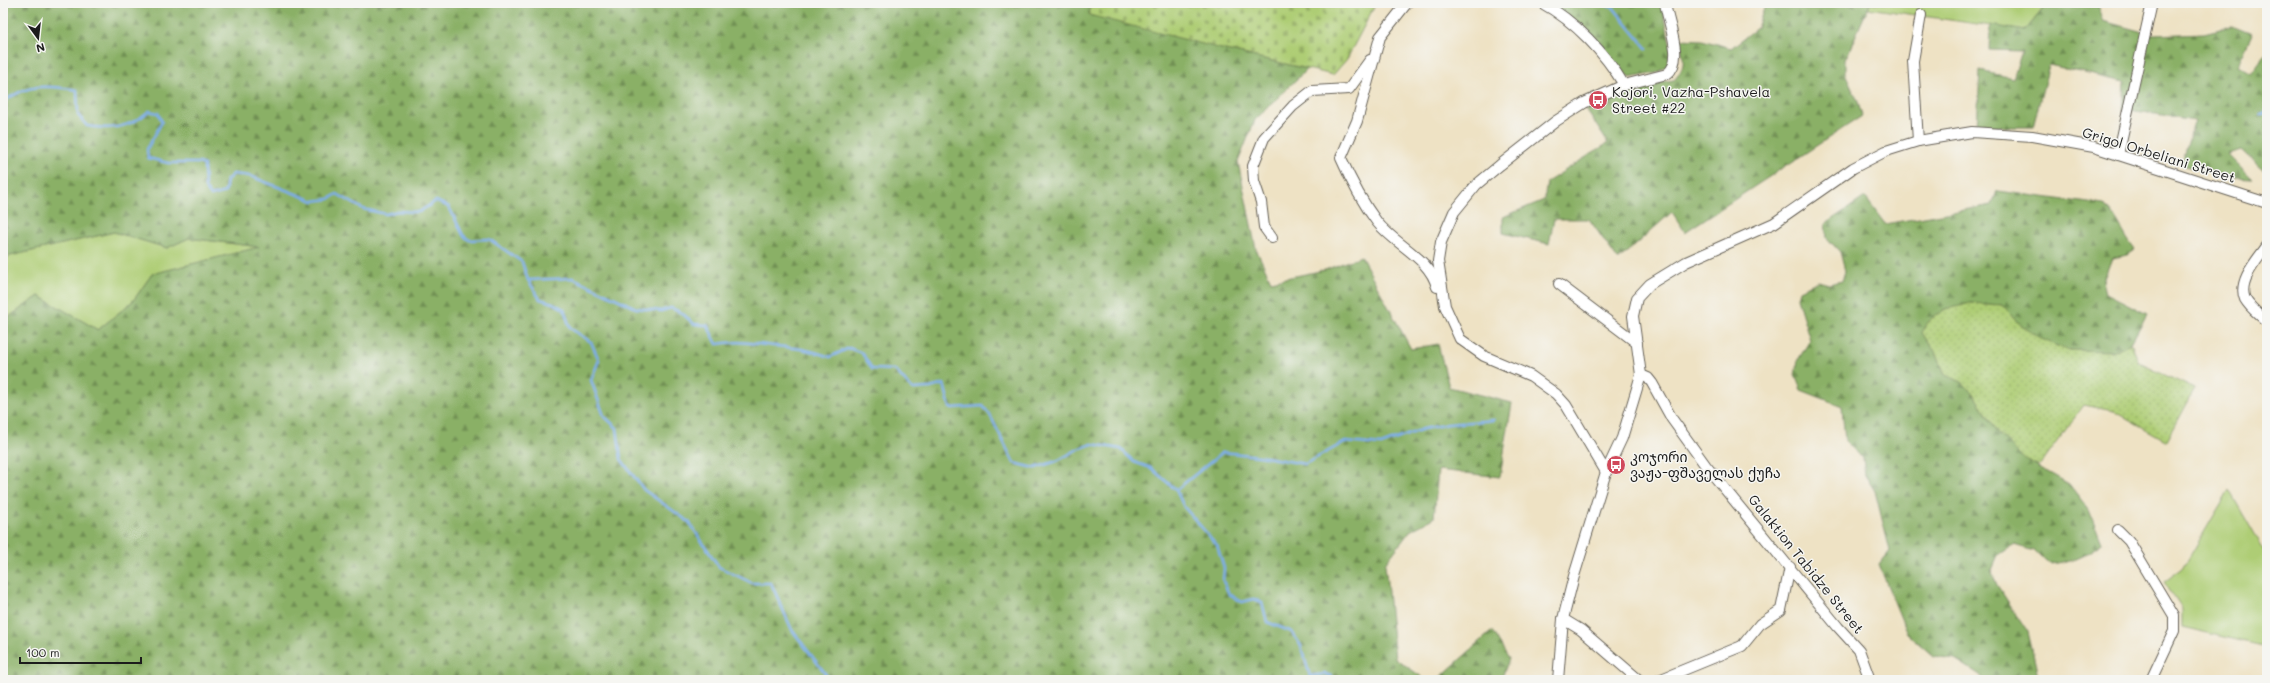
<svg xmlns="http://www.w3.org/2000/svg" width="2270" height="683" viewBox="0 0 2270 683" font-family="Mali,'Noto Sans Georgian',sans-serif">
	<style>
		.grass { fill: #aecd75; stroke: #657448 }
		.forest { fill: url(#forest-firs); stroke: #536641 }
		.cemetery { fill: url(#cemetery-stones); stroke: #657448 }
		.park { fill: url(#park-dots); stroke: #657448 }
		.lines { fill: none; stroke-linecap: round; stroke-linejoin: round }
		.stream { stroke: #7dade8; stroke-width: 2.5 }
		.minor-casing { stroke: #666157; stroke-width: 12 }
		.minor { stroke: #fff; stroke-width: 10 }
		.labels { text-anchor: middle; stroke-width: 3; stroke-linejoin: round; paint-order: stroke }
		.poi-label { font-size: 14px; fill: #1c1c1c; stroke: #f6f6f2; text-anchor: start }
		.street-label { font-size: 14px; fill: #1c1c1c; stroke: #f6f6f2 }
	</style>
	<defs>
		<pattern id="forest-firs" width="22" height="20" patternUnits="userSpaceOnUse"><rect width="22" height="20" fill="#8ab066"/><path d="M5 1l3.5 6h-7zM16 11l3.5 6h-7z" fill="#708e53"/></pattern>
		<pattern id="cemetery-stones" width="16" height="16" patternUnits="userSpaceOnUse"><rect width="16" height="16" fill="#aecd75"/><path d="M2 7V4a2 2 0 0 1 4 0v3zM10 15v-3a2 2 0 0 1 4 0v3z" fill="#95af65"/></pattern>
		<pattern id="park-dots" width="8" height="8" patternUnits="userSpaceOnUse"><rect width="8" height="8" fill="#aecd75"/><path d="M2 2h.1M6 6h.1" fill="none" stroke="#95af65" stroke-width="1.8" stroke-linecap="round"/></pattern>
	</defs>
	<rect width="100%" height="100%" fill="#f6f6f2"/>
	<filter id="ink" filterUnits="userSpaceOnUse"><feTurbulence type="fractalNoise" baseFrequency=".025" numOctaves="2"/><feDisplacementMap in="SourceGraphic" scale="8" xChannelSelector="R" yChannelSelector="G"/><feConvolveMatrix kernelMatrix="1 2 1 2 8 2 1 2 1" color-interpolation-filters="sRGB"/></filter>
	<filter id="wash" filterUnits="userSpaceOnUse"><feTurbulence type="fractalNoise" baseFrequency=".012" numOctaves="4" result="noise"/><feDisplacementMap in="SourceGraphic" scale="16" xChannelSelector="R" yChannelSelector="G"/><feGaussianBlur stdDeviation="0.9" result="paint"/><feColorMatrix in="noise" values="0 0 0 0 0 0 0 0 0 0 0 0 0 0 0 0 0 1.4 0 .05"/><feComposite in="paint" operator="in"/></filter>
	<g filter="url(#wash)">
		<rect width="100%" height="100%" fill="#eee2c4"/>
		<g class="grass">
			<path d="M1870,3H2032L2043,9L2025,31L1868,8Z"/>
			<path d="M114,232L167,248L189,238L260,247L152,274L133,301L98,330L39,296L3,321V260L10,256Z"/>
			<path d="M2229,490L2267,556V647L2182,627V609L2164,582L2183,568Z"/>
		</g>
		<g class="forest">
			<path d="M3,3H1090L1089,14L1226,50L1307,69L1255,120L1238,162L1256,249L1271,281L1325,270L1361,256L1411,349L1438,344L1449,387L1512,403L1500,477L1438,470L1434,518L1410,531L1385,564L1395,658L1426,680H3V321L39,296L98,330L133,301L152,274L259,247L189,238L167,248L114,232L10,256L3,260Z"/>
			<path d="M1549,3H1662L1672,53L1669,65L1657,73L1629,78L1577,24Z"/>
			<path d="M1766,3H1870L1845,60V73L1857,99L1862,116L1685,232L1672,212L1618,260L1589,219H1554L1549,244L1503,233V217L1544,200L1547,182L1608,143L1585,108L1637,85L1674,80C1688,65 1683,58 1679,39L1702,40L1731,48L1757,28Z"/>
			<path d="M2032,3H2096L2103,21L2154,35L2204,33L2232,26L2252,34L2237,66L2251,74L2267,53V173L2242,150L2227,154L2252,179L2234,178L2181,165L2195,120L2123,109L2125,82L2049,65L2033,127H1977L1980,71L2013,78L2022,51L1989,50L1990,25L2025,31L2043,9Z"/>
			<path d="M1997,191L2104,205C2118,218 2123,235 2135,250L2128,255L2112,258L2103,281L2106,293L2147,314L2131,343L2113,351L2068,350L2039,338L2015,320L2002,305L1970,303L1942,311L1922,333L1938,356L1945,375L1962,382L1972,392L2000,435L2023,458L2069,484L2089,510L2102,543C2085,556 2070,562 2050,564L2034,551L2014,545L1997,556L1991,570L1997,585L2028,632L2039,680H1984L1980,675L1955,659L1933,656L1907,633L1879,565L1890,551L1875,491L1865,475L1863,458L1845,441L1842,406L1801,390L1795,375L1798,360L1810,340L1797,298L1799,290L1818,281L1829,284L1842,281L1845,271L1840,252L1827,238L1825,224L1865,197L1885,224L1992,205Z"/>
			<path d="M1492,631L1509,659L1501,680H1437Z"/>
		</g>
		<path class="cemetery" d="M1090,3H1376L1347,59L1333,75L1226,50L1089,15Z"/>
		<path class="park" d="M1970,303L2002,305L2015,320L2039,338L2068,350L2113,351L2131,343L2139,363L2195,389L2167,441L2114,411L2084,405L2039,466L2023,458L2000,435L1972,392L1962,382L1945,375L1938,356L1922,333C1932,310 1947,310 1970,303Z"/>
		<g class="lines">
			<g class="stream">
				<path d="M1597,3L1612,6L1647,49"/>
				<path d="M3,102C29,83 46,85 77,90L78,115L87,126C112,130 130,128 149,111L158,113L162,122L147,149L148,158L168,163H199L204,165L205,188L211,196L225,192L227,180L233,174L250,176L314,201L329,199L337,194L363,209L386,214L397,211L419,212L436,201L449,207L463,235L469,240L489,239L522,262L528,280L540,299L553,303L564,309L570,328L591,342L599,360L591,380L604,416L617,428L621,459L644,490L689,522L719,567L752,583H771L792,630L825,673L828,680"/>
				<path d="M2260,114L2267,113"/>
				<path d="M528,280L573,278L636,308L661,311L671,308L682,313L694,324L707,325L717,344C740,340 753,344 775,346C798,348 807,349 830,357L849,348L862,353L872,369L895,370L912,389L930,388L944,384L950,408L983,406L990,415L1014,463L1035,468L1057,461L1078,449L1092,444L1121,449L1134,462L1151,468L1176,490L1184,507L1217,545L1224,568L1223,581L1229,594L1242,602L1254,599L1262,602L1267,622L1292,632L1301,646L1310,676L1325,674L1332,676L1334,680"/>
				<path d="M1176,490L1223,452L1259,456L1305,464L1345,442L1381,445L1423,429L1448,424L1494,420"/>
			</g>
		</g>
	</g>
	<g filter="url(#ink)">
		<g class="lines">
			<defs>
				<g id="minor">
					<path d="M1407,3L1380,37L1357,121L1341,158C1351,181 1362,202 1377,222C1395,245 1430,258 1437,287"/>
					<path d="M1542,3C1575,21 1605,53 1624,85"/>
					<path d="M1918,141L1913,61L1921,15"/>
					<path d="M2118,155L2152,3"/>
					<path d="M1272,238L1264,227L1261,202L1254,181L1253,166L1264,138L1293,106L1312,91L1349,89L1370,60"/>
					<path d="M2267,246C2258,259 2237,281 2245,299C2250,308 2260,315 2267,322"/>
					<path d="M1559,284L1637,343"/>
					<path d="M1641,375L1648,378L1652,383L1672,419L1706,466L1838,627L1859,650L1870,680"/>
					<path d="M1606,472L1566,405L1556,394L1531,376L1484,356L1460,339L1445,306L1438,261L1441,242L1454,212L1476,185L1500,165L1556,121L1584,103L1624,85L1667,74C1685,60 1668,24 1665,3"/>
					<path d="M2118,530L2129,541L2174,616V631L2151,680"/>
					<path d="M1563,619L1581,630L1639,680"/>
					<path d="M1558,680L1563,619L1574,576L1606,472L1622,438L1641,375L1633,316L1637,298L1650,284L1686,262L1774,223L1853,168L1886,151L1918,141L1972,132L2032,136L2094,147L2267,203"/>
					<path d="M1659,680L1742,646L1760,624L1781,610L1790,567"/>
				</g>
			</defs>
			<use href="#minor" class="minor-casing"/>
			<use href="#minor" class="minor"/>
		</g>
	</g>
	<defs>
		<symbol id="bus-disc" viewBox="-11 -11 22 22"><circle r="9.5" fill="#d1495b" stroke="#f6f6f2"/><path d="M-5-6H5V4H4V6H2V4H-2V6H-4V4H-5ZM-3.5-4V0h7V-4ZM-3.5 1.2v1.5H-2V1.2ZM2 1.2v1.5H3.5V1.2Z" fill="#fff"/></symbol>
	</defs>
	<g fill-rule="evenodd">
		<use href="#bus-disc" x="1587" y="89" width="22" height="22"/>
		<use href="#bus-disc" x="1605" y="454" width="22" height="22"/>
	</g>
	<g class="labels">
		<g class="poi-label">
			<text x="1612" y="97">Kojori, Vazha-Pshavela<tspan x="1612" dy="16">Street #22</tspan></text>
			<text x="1630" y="462">კოჯორი<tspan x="1630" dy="16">ვაჟა-ფშაველას ქუჩა</tspan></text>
		</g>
		<g class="street-label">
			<text transform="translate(2159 155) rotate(17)" y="5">Grigol Orbeliani Street</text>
			<text transform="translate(1806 564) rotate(51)" y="5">Galaktion Tabidze Street</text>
		</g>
	</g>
	<rect width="2270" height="683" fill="none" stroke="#f6f6f2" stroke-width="16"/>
	<g transform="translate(38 38) rotate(165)" stroke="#f6f6f2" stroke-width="3" paint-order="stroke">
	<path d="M0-3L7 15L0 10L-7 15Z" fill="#1c1c1c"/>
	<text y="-6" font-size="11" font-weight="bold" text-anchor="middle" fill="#1c1c1c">N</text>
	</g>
	<path d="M20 657v6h121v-6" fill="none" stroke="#1c1c1c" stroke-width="2"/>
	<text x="26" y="657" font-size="12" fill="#1c1c1c" stroke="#f6f6f2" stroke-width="3" paint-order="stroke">100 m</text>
</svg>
